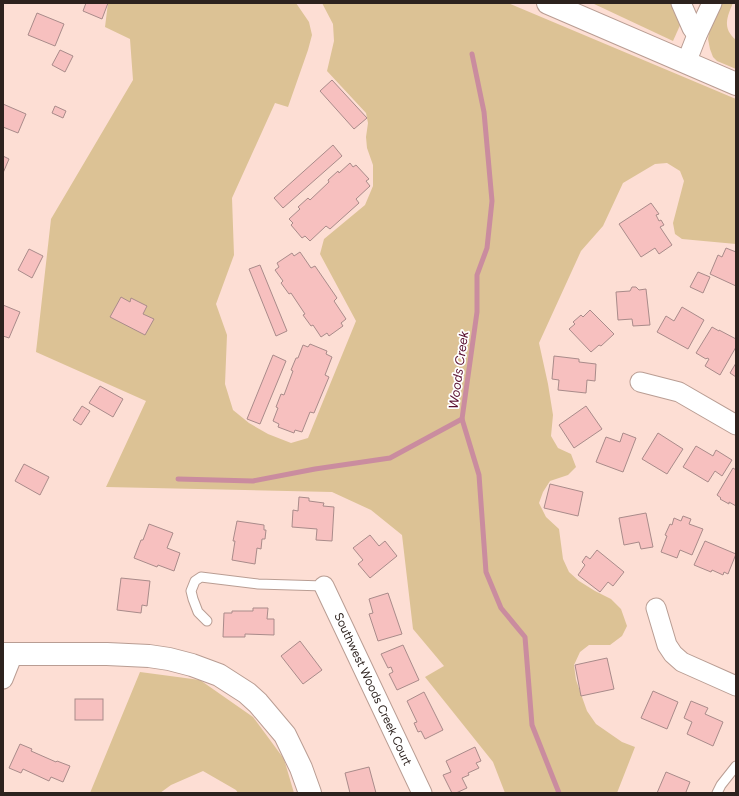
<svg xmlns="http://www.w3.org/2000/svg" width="739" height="796" viewBox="0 0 739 796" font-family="Figtree,sans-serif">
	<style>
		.green { fill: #dcc295 }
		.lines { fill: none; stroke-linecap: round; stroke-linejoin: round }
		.stream { stroke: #ca8c9f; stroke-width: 5 }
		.building { fill: #f7c0bf; stroke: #a98b8a }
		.lane-casing { stroke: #b99d93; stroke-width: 11 }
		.street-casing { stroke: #b99d93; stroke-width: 21 }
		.secondary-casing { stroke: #b99d93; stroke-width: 24 }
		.lane { stroke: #fff; stroke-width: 9 }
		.street { stroke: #fff; stroke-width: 19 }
		.secondary { stroke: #fff; stroke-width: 22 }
		.labels { text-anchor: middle; stroke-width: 3.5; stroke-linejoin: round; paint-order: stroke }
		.street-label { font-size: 12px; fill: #2d221e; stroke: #fff }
		.water-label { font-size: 13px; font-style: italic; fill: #590f30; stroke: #fff }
	</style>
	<rect width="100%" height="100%" fill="#fdded4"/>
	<g class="green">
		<path d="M108,3H296L309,22L312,35L308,50L288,107L275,103L232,198L234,255L216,304L227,335L225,384L233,410L249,423L268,434L291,443L308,438L356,321L320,254L324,239L365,205L373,186V165L367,148L366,137L368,123L366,113L327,71L334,41L333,24L322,3H508L736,99V244L682,239L675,234L673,223L684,181L680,171L667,163L655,164L623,183L603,226L581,251L539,343L548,384L553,415L551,436L558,448L571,454L576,467L568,475L550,481L543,492L539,503L546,517L559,529L563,559L569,572L579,581L595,591L611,599L621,609L627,626L622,636L610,645H589L580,652L574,665L576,680L587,711L596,724L622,742L635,747L617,793H505L493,762L425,677L444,666L413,629L402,535L371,510L332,492L106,487L146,401L36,352L51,219L133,80L130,39L105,27Z"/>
		<path d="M592,3H690L673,41Z"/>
		<path d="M721,3H733C727,17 722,28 736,40V69L717,61L713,57L710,49L708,39L710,28Z"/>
		<path d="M140,672L200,680L253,717L284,759L294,793H238L236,790L203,771L171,785L160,793H90Z"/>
	</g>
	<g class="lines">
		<g class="stream">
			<path d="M472,54L484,112L492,201L487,248L477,275V312L462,419L479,475L486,572L501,608L525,637L532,725L559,793"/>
			<path d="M178,479L253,481L315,469L390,458L462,419"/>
		</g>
	</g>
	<g class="building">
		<path d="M86,3H108L102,19L83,11Z"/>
		<path d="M37,13L64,24L55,46L28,35Z"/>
		<path d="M60,50L73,56L65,72L52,65Z"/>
		<path d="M332,80L367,118L354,129L320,91Z"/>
		<path d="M3,104L26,114L18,133L3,127Z"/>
		<path d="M55,106L66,111L63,118L52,113Z"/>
		<path d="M333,145L342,156L283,208L274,198Z"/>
		<path d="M3,156L9,159L3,173Z"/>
		<path d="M350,163L353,167L356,165L369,179L366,181L370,186L356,199L359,203L330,229L326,226L310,241L305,236L302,238L291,225L293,223L289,219L300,209L298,207L308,198L310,200L329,182L328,180L338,171L339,173Z"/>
		<path d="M651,203L659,214L656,215L659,221L661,220L664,225L660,227L672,245L659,254L655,248L641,257L619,224Z"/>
		<path d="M726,248L736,252V286L710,274L718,255L722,257Z"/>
		<path d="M29,249L43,256L32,278L18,270Z"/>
		<path d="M300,252L311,268L315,266L337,298L334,301L346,319L341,323L343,326L329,336L327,333L321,337L313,325L311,326L303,315L305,314L291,293L289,294L281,283L283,281L275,270L279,267L277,263L292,253L294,256Z"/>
		<path d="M260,265L287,331L276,336L249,269Z"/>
		<path d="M698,272L710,277L703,293L690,287Z"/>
		<path d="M632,287H636L639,290L646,289L650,325L633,326L632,319L618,320L616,292L630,291Z"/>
		<path d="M121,297L130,302L131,298L147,306L143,314L154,319L145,335L110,317Z"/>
		<path d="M3,305L20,312L9,338L3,336Z"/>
		<path d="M682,307L704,320L688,349L657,332L666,316L674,321Z"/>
		<path d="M590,310L614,334L601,346L599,345L591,352L569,329L575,324L573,322L581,315L583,317Z"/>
		<path d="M712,327L719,331V330L736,339V347L720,375L705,366L709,359L707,358L706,359L696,353Z"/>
		<path d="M310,344L327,351L326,354L332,357L325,375L329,377L314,413L310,412L302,432L295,430L294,433L278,427L279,424L273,421L278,408L276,407L281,394L284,395L293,371L291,370L296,358H298L303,345L308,347Z"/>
		<path d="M273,355L286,361L260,424L247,419Z"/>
		<path d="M554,356L579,359V362L596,364L595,381L587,380L586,393L558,390L559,380L552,379Z"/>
		<path d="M736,363V377L730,373Z"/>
		<path d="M100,386L123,399L113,417L89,403Z"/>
		<path d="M82,406L90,411L81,425L73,420Z"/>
		<path d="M586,406L602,429L574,448L559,425Z"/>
		<path d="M623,433L636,438L623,472L596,462L606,437L620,442Z"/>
		<path d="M658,433L683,449L667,474L642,459Z"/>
		<path d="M696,446L713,456L716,450L732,460L722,476L715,471L708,482L683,467Z"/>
		<path d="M24,464L49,477L40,495L15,481Z"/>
		<path d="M733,468L736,470V506L729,502V504L720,499L721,498L717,495Z"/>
		<path d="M550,484L583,492L578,516L544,508Z"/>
		<path d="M299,497L309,498V501L324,503L323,506L334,507L332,541L316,540L317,529L292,527L293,510L298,511Z"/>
		<path d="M646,513L653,547L641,549L639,542L624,545L619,518Z"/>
		<path d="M683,516L691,519L689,524L703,529L692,555L680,550L677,558L661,552L667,536L665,535L670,524L672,525L674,518L681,521Z"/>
		<path d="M237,521L264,525V530H266L265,539H262L261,549L257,548L255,564L232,560L235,541H233Z"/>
		<path d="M149,524L173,533L167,548L180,553L174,571L158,565L157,567L134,558L141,540H143Z"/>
		<path d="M370,535L379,546L385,541L397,556L370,578L358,564L363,560L353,548Z"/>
		<path d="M705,541L736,554L728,574L724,572L723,575L712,570L711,572L694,565Z"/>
		<path d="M597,550L624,572L613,586L608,582L600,592L578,575L585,565L582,562L586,556L590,559Z"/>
		<path d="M121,578L150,581L147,606L142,605L141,613L117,610Z"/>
		<path d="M388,593L402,634L378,641L369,614L373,613L369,599Z"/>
		<path d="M253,608H268L267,619H274V635L245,634V637H223L224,613H232V611H253Z"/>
		<path d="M300,641L322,670L303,684L281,656Z"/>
		<path d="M403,645L419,680L397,690L389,674L393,672L391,667L388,668L381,654Z"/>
		<path d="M607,658L614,689L581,696L575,665Z"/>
		<path d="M653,691L678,702L667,729L641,718Z"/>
		<path d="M424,692L443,730L425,739L421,731L418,732L414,723L417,722L407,701Z"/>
		<rect x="75" y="699" width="28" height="21"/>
		<path d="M691,701L708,708L705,714L723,722L713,746L687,734L692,722L684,718Z"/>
		<path d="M20,744L32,749L31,751L56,762L57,761L70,766L63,782L51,777L49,781L23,769L21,773L9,768Z"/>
		<path d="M475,747L481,761L476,763L479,768L468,773L469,775L462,778L467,788L456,793H452L443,775L451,772L446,761Z"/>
		<path d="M369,767L376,793H350L345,773Z"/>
		<path d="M666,772L690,782L686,792L687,793H657Z"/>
	</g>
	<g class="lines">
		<defs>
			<g id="lane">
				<path d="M207,621L198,612L193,599L191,591L195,581L201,577L258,584L324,586"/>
				<path d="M717,793L721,785L736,766"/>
			</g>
			<g id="street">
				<path d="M681,3L692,28L697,35"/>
				<path d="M686,63L697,35L712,3"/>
				<path d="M640,382L679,392L736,425"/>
				<path d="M324,586L422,793"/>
				<path d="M656,608L667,645L673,654L682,662L736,686"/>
				<path d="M3,679L13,654"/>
			</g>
			<g id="secondary">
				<path d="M548,3L736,84"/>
				<path d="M3,654H107L149,656L169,659L192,665L219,675L247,693L258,703L285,735L301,768L310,793"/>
			</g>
		</defs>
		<use href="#lane" class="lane-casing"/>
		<use href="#street" class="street-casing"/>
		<use href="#secondary" class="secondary-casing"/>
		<use href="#lane" class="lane"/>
		<use href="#street" class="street"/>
		<use href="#secondary" class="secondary"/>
	</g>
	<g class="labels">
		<g class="street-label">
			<text transform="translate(373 689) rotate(65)" y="4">Southwest Woods Creek Court</text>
		</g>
		<g class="water-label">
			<text transform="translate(458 370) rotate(-82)" y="5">Woods Creek</text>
		</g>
	</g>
	<rect width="739" height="796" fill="none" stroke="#2d221e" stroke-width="8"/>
</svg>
